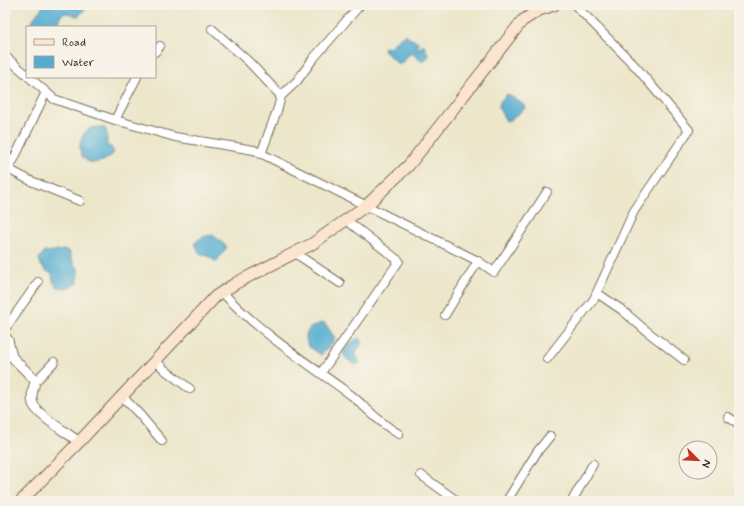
<svg xmlns="http://www.w3.org/2000/svg" width="744" height="506" viewBox="0 0 744 506" font-family="Mynerve,sans-serif">
<style>
.water{fill:#54add1;stroke:#486c78}
.lines{fill:none;stroke-linecap:round;stroke-linejoin:round}
.minor-casing{stroke:#796c5a;stroke-width:10}
.tertiary-casing{stroke:#796c5a;stroke-width:11}
.secondary-casing{stroke:#796c5a;stroke-width:13}
.minor{stroke:#fff;stroke-width:8}
.tertiary{stroke:#fff;stroke-width:9}
.secondary{stroke:#fbe5cf;stroke-width:11}
</style>
<rect width="100%" height="100%" fill="#f7f3e8"/>
<filter id="ink" filterUnits="userSpaceOnUse"><feTurbulence type="fractalNoise" baseFrequency=".025" numOctaves="2"/><feDisplacementMap in="SourceGraphic" scale="8" xChannelSelector="R" yChannelSelector="G"/><feConvolveMatrix kernelMatrix="1 2 1 2 8 2 1 2 1" color-interpolation-filters="sRGB"/></filter>
<filter id="wash" filterUnits="userSpaceOnUse"><feTurbulence type="fractalNoise" baseFrequency=".012" numOctaves="4" result="noise"/><feDisplacementMap in="SourceGraphic" scale="16" xChannelSelector="R" yChannelSelector="G"/><feGaussianBlur stdDeviation="0.9" result="paint"/><feColorMatrix in="noise" values="0 0 0 0 0 0 0 0 0 0 0 0 0 0 0 0 0 1.4 0 .05"/><feComposite in="paint" operator="in"/></filter>
<g filter="url(#wash)">
<rect width="100%" height="100%" fill="#ece6ca"/>
<g class="water">
<polygon points="44,5 83,5 86,8 79,16 76,16 67,13 62,14 57,23 59,27 29,27 29,26 33,19"/>
<polygon points="406,34 409,38 418,42 419,44 417,46 419,48 424,45 429,56 424,61 421,61 412,53 405,58 405,60 399,65 383,50 384,47 389,48 400,37"/>
<polygon points="507,94 523,104 525,108 509,121 506,121 498,107 500,102"/>
<path d="M101,127L105,128L107,133V147L110,146L114,152C108,162 89,168 82,156C77,148 82,131 91,128C94,127 98,127 101,127Z"/>
<path d="M213,235L227,247L216,262C214,261 213,260 211,258C201,252 199,258 195,243C199,237 206,236 213,235Z"/>
<path d="M65,250L69,251L74,264L78,268V283L69,288L57,287L53,282L52,273C45,272 41,267 39,259L44,252Z"/>
<path d="M321,323H325L335,338L331,345L321,355L308,346C303,331 308,328 321,323Z"/>
<path d="M359,338L362,342L357,351L356,355L360,362L359,364L354,365C352,362 348,361 346,358C338,351 353,341 359,338Z"/>
</g>
</g>
<g filter="url(#ink)">
<g class="lines">
<g class="minor-casing">
<g id="minor">
<polyline points="212,29 249,62 281,96"/>
<polyline points="155,52 160,46"/>
<polyline points="5,56 27,75"/>
<polyline points="29,77 54,99 112,119 175,137 254,150 478,261 494,272 547,192"/>
<polyline points="115,120 137,77"/>
<polyline points="261,154 278,108 281,96 297,81 313,59 360,5"/>
<polyline points="8,169 31,181 80,201"/>
<polyline points="5,175 14,159 46,92"/>
<polyline points="295,253 340,283"/>
<path d="M222,292C259,332 307,363 351,395C367,408 380,424 399,434"/>
<polyline points="597,293 622,310 644,329 684,360"/>
<polyline points="445,315 478,261"/>
<polyline points="5,329 38,282"/>
<polyline points="547,359 594,299 634,211 689,130 636,67 575,5"/>
<polyline points="155,360 165,370 190,389"/>
<polyline points="321,373 399,261 346,220"/>
<polyline points="35,382 54,362"/>
<polyline points="122,396 140,415 162,441"/>
<polyline points="728,417 739,424"/>
<polyline points="421,475 457,501"/>
<polyline points="511,501 508,499 537,452 550,436"/>
<polyline points="572,501 593,464"/>
</g>
</g>
<g class="tertiary-casing">
<path id="tertiary" d="M5,337L8,340L12,357L34,379L35,382C33,388 31,398 33,404C38,416 68,433 79,442"/>
</g>
<g class="secondary-casing">
<polyline id="secondary" points="21,501 79,442 216,296 236,283 312,244 367,205 409,165 522,21 539,10 554,5"/>
</g>
<use href="#minor" class="minor"/>
<use href="#tertiary" class="tertiary"/>
<use href="#secondary" class="secondary"/>
</g>
</g>
<rect width="744" height="506" fill="none" stroke="#f7f3e8" stroke-width="20"/>
<rect x="26" y="26" width="130" height="52" fill="#f7f3e8" stroke="#aca397"/>
<rect x="34" y="39" width="20" height="6" fill="#fbe5cf" stroke="#aca397"/>
<text x="62" y="46" font-size="12" fill="#3b2a1e">Road</text>
<rect x="34" y="56" width="20" height="12" fill="#54add1" stroke="#aca397"/>
<text x="62" y="66" font-size="12" fill="#3b2a1e">Water</text>
<g transform="translate(698 460) rotate(114)"><circle r="19" fill="#f7f3e8" stroke="#aca397"/>
<path d="M0-3L7 15L0 10L-7 15Z" fill="#c8321e"/>
<text y="-6" font-size="11" font-weight="bold" text-anchor="middle" fill="#3b2a1e">N</text>
</g>
</svg>
